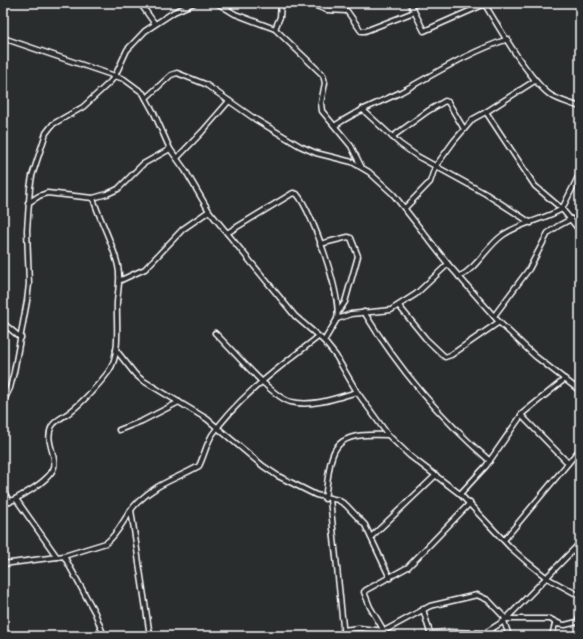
<svg xmlns="http://www.w3.org/2000/svg" width="583" height="639" viewBox="0 0 583 639" font-family="Delius,sans-serif">
<style>
.lines{fill:none;stroke-linecap:round;stroke-linejoin:round}
.minor-casing{stroke:#fff;stroke-width:7}
.minor{stroke:#2a2d2e;stroke-width:4}
</style>
<rect width="100%" height="100%" fill="#2a2d2e"/>
<filter id="ink" filterUnits="userSpaceOnUse"><feTurbulence type="fractalNoise" baseFrequency=".025" numOctaves="2"/><feDisplacementMap in="SourceGraphic" scale="8" xChannelSelector="R" yChannelSelector="G"/><feConvolveMatrix kernelMatrix="1 2 1 2 8 2 1 2 1" color-interpolation-filters="sRGB"/></filter>
<g filter="url(#ink)">
<g class="lines">
<g class="minor-casing">
<g id="minor">
<polyline points="140,3 155,24"/>
<polyline points="217,3 235,14 275,29 323,75 325,83 321,103 322,111 351,146 361,166"/>
<polyline points="308,3 327,10 347,11 361,31 365,31 414,12"/>
<polyline points="410,3 424,31 485,4"/>
<path d="M484,3C498,26 528,78 549,94C557,100 570,103 580,107"/>
<polyline points="275,29 280,17 281,3"/>
<polyline points="3,38 115,76 124,79 143,93 154,113 170,149 185,170 209,211 295,316 324,341 336,356 357,392 388,435 410,456 460,494 510,547 527,562 547,578 580,596"/>
<polyline points="146,98 171,75 177,73 205,84 255,119 300,146 316,153 352,162 369,172 393,194 448,264 499,322 535,356 580,391"/>
<polyline points="362,109 400,144 417,156 486,194 531,223"/>
<polyline points="486,112 536,80"/>
<path d="M336,125C357,110 377,104 401,92C436,73 469,52 508,39"/>
<polyline points="392,137 428,111 445,101 448,102 464,129"/>
<polyline points="177,158 202,132 229,101"/>
<polyline points="580,173 562,209 580,231"/>
<polyline points="28,203 39,196 47,193 93,198 107,194 118,189 143,164 170,149"/>
<path d="M405,208L430,182L435,167L454,141L473,119L486,112L535,186L562,209C543,220 520,223 503,235C486,247 477,268 459,277"/>
<path d="M227,233L293,193L297,194C313,213 342,296 337,319"/>
<polyline points="320,244 348,237 351,238 358,256 345,302 339,311"/>
<polyline points="121,280 145,269 183,229 209,211"/>
<polyline points="399,306 426,339 445,357 451,355 499,322"/>
<path d="M364,312C398,368 440,418 490,461"/>
<polyline points="494,316 529,269 548,233 558,226 571,219"/>
<polyline points="3,323 21,338"/>
<path d="M215,333C231,348 272,398 291,402C313,407 337,398 357,392"/>
<polyline points="324,341 337,319 351,314 391,310 416,294 448,264"/>
<polyline points="116,350 135,374 142,380 207,419 263,466 278,476 316,495 338,500 346,505 365,525 390,578"/>
<polyline points="3,402 10,388 14,372 27,301 29,284 27,230 30,188 32,176 46,133 53,124 83,107 110,82 115,76 127,50 145,31 174,12 194,3"/>
<polyline points="521,415 568,463"/>
<polyline points="119,430 142,421 179,402"/>
<polyline points="3,491 10,502"/>
<polyline points="460,494 486,466 523,413 565,379"/>
<polyline points="16,499 57,557 64,556 95,613 104,636"/>
<path d="M325,499C332,448 329,432 388,435"/>
<polyline points="330,499 344,636"/>
<path d="M3,504C16,500 50,481 54,467C57,456 44,440 52,426C56,419 66,416 71,411C82,403 101,382 109,371C121,353 116,323 117,302C118,290 121,279 118,266C113,243 100,221 93,198"/>
<polyline points="131,510 150,636"/>
<polyline points="371,537 436,475"/>
<polyline points="504,540 580,449"/>
<path d="M64,556L106,543C120,533 125,514 138,502C157,483 176,479 199,466C204,456 206,445 212,435C240,395 280,367 318,337"/>
<polyline points="3,564 57,557"/>
<polyline points="423,609 430,633 448,632"/>
<polyline points="343,630 359,628 384,631 430,606 477,595 488,600 506,619 550,619 560,624"/>
<polyline points="387,636 370,607 364,592 366,590 408,567 470,503"/>
<polyline points="448,636 448,632 485,633 504,621"/>
<polyline points="509,636 504,621 580,543"/>
<polyline points="552,636 555,624 565,625 577,622 580,617"/>
</g>
</g>
<use href="#minor" class="minor"/>
</g>
</g>
<rect width="583" height="639" fill="none" stroke="#2a2d2e" stroke-width="16"/>
<rect x="8" y="8" width="567" height="623" fill="none" stroke="#fff" stroke-width="1.5" filter="url(#ink)"/>
</svg>
